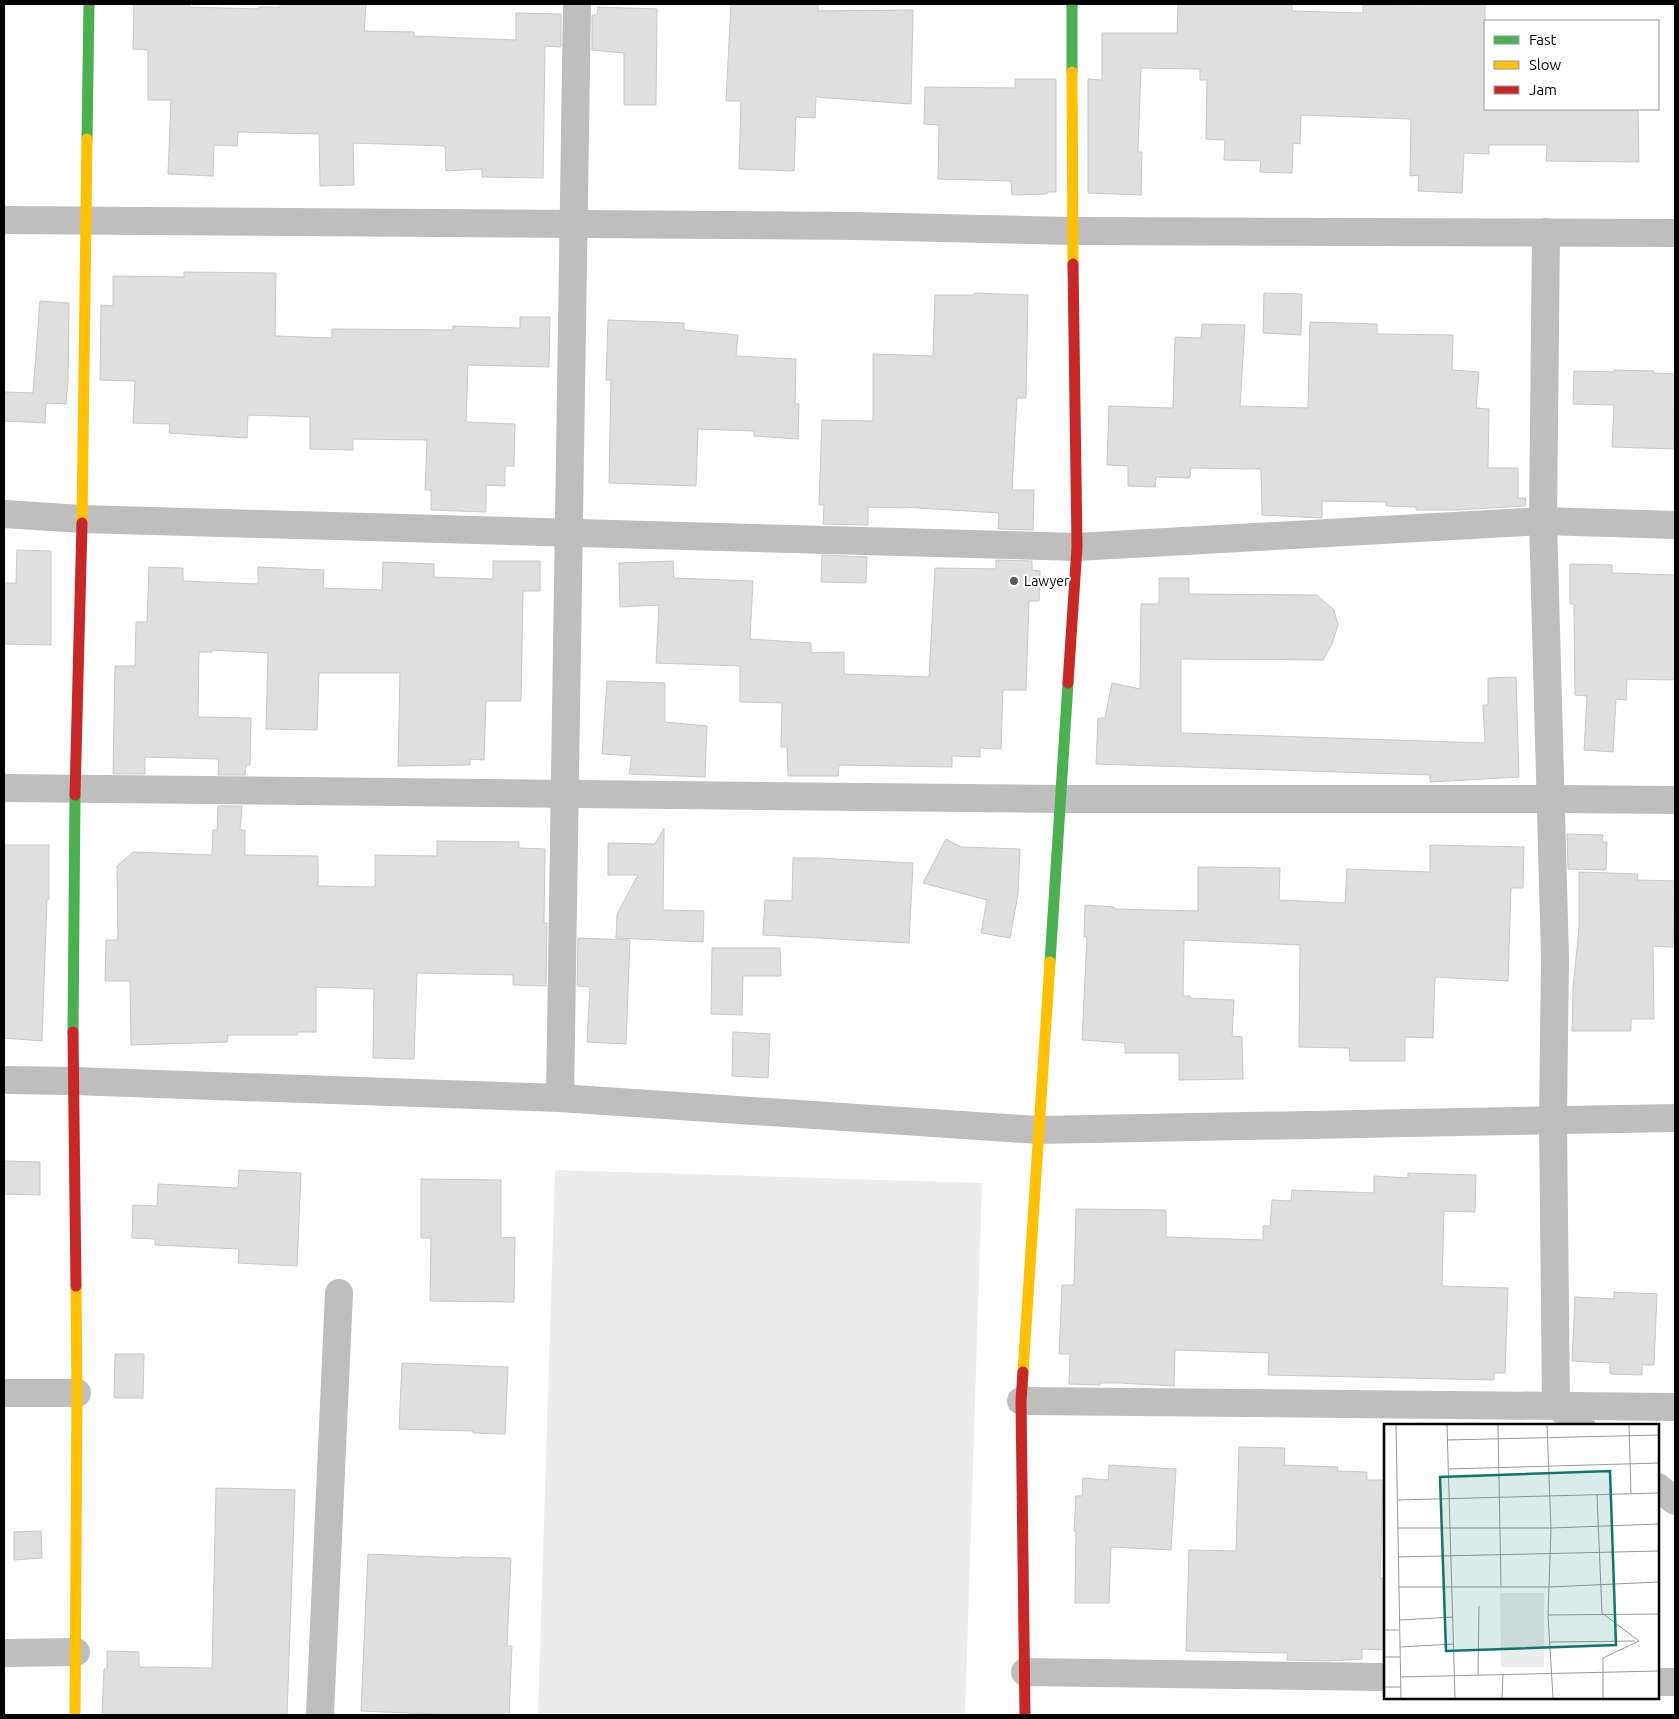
<svg xmlns="http://www.w3.org/2000/svg" width="1679" height="1719" viewBox="0 0 1679 1719" font-family="Ubuntu,sans-serif">
<style>
.pitch{fill:#ececec}
.building{fill:#dfdfdf;stroke:#c7c7c7}
.lines{fill:none;stroke-linecap:round;stroke-linejoin:round}
.street{stroke:#bebebe;stroke-width:28}
.fast{stroke:#4caf50;stroke-width:11}
.slow{stroke:#ffc107;stroke-width:11}
.jam{stroke:#c62828;stroke-width:11}
.poi-dot{fill:#595959;stroke:#fff;stroke-width:2}
.labels{text-anchor:middle;stroke-width:4;stroke-linejoin:round;paint-order:stroke}
.poi-label{font-size:14px;fill:#000;stroke:#fff;text-anchor:start}
.inset-road{fill:none;stroke:#999;stroke-width:1}
.view{fill:#0f766e;fill-opacity:0.15;stroke:#0f766e;stroke-width:2.5}
.inset-edge{fill:none;stroke:#000;stroke-width:2.5}
</style>
<rect width="100%" height="100%" fill="#fff"/>
<polygon class="pitch" points="555,1170 982,1183 965,1715 538,1715"/>
<g class="building">
<polygon points="134,4 190,4 190,7 259,9 259,7 280,7 280,4 366,4 364,31 414,32 414,36 516,40 516,13 561,14 561,47 545,46 543,178 482,177 482,169 446,171 445,146 353,143 354,185 320,186 319,134 238,132 237,146 214,145 213,176 168,174 171,100 148,100 148,50 133,49"/>
<polygon points="731,4 818,4 818,11 913,10 911,104 816,97 815,118 796,117 794,171 739,169 741,101 726,101"/>
<polygon points="1178,4 1292,4 1292,11 1363,13 1363,5 1485,4 1485,109 1638,109 1639,162 1546,161 1547,145 1489,145 1489,154 1464,153 1462,193 1418,191 1419,175 1410,176 1411,119 1301,115 1300,144 1293,143 1292,173 1260,172 1261,161 1224,160 1225,140 1206,139 1207,80 1200,80 1200,69 1141,68 1138,152 1142,152 1141,195 1088,193 1088,79 1102,80 1102,33 1177,33"/>
<polygon points="598,7 657,9 656,105 624,105 624,53 592,50 592,15 597,15"/>
<polygon points="1015,79 1056,79 1056,192 1047,192 1047,194 1012,195 1011,181 938,179 939,125 924,124 925,87 1015,88"/>
<polygon points="184,272 276,273 275,336 332,338 332,329 453,330 453,326 520,328 520,317 550,317 549,367 468,365 466,422 515,424 514,466 505,466 505,486 486,485 486,512 431,510 431,490 425,490 427,440 353,439 353,450 310,449 310,417 248,415 247,438 169,433 170,424 133,423 135,381 100,380 101,305 113,306 113,276 184,277"/>
<polygon points="974,293 1028,295 1026,398 1017,398 1012,490 1034,490 1033,530 998,529 999,513 903,507 903,508 868,507 868,525 823,524 824,505 819,505 822,420 873,421 873,354 933,356 935,295 974,295"/>
<polygon points="1264,293 1302,294 1301,335 1263,333"/>
<polygon points="40,301 69,303 68,380 66,404 46,403 45,423 4,421 4,392 33,393"/>
<polygon points="608,320 684,323 684,330 738,335 736,356 796,359 795,404 799,404 798,439 754,436 754,431 698,429 696,486 609,483 611,380 606,380"/>
<polygon points="1310,322 1377,324 1377,334 1453,335 1452,370 1479,372 1476,408 1489,409 1488,468 1518,468 1518,498 1526,498 1525,506 1457,510 1416,510 1416,507 1386,506 1386,502 1322,501 1322,518 1262,515 1261,469 1191,468 1190,478 1156,477 1155,487 1128,486 1128,466 1107,465 1109,406 1173,408 1175,337 1201,338 1202,324 1245,325 1240,406 1308,408"/>
<polygon points="1614,370 1654,371 1653,373 1675,374 1674,449 1612,447 1614,405 1573,404 1574,371 1614,372"/>
<polygon points="17,550 51,551 51,645 4,644 4,583 16,583"/>
<polygon points="822,555 867,557 866,583 821,582"/>
<polygon points="996,560 1032,561 1032,570 1040,571 1039,601 1029,601 1026,690 1003,690 1001,749 980,748 980,757 952,756 952,767 839,765 838,776 788,776 787,747 781,747 782,703 740,702 740,666 656,663 659,605 620,607 619,563 673,561 674,578 753,581 750,639 811,643 811,653 844,652 844,674 929,677 935,568 996,569"/>
<polygon points="493,561 540,561 540,591 523,591 521,701 486,701 484,760 470,759 470,765 398,766 400,673 319,673 317,730 266,729 268,653 212,650 212,652 199,652 198,717 251,718 250,765 246,765 245,775 218,775 219,759 145,757 145,774 113,774 115,666 135,666 136,622 147,622 149,567 183,568 183,581 258,584 258,567 324,570 323,588 382,590 383,562 434,564 434,577 493,579"/>
<polygon points="1570,564 1612,565 1612,573 1675,575 1675,680 1627,679 1626,700 1616,699 1613,752 1584,750 1587,696 1575,695 1574,604 1570,604"/>
<polygon points="1159,578 1189,578 1189,594 1317,595 1334,610 1338,625 1332,644 1323,660 1181,659 1181,733 1485,743 1483,705 1488,705 1488,678 1516,677 1519,777 1430,782 1430,775 1096,764 1098,718 1105,718 1112,683 1140,689 1141,604 1159,604"/>
<polygon points="607,681 665,683 665,722 707,726 705,777 629,774 632,756 602,754"/>
<polygon points="218,806 242,806 240,830 245,830 245,855 318,856 318,886 375,887 375,855 437,856 437,841 519,842 519,848 545,849 544,923 547,923 546,986 513,985 513,975 417,973 414,1059 373,1058 374,989 316,987 316,1032 298,1032 297,1035 228,1035 227,1042 131,1045 130,981 105,981 106,940 118,940 117,866 133,852 212,855 213,830 217,830"/>
<polygon points="664,828 663,910 704,911 703,942 616,938 617,914 638,875 608,875 608,843 655,844"/>
<polygon points="1567,834 1603,835 1602,842 1607,842 1606,870 1568,869"/>
<polygon points="946,839 961,847 1020,849 1018,894 1010,938 981,933 987,900 923,883"/>
<polygon points="4,845 49,845 49,899 47,899 42,1041 4,1038"/>
<polygon points="1430,845 1524,847 1523,888 1511,888 1508,981 1435,977 1433,1038 1405,1037 1405,1061 1350,1061 1349,1048 1299,1047 1300,945 1184,940 1183,996 1190,996 1190,998 1234,1000 1232,1036 1242,1037 1243,1079 1179,1080 1179,1053 1125,1053 1125,1043 1082,1040 1087,937 1084,937 1085,905 1114,907 1114,909 1198,911 1198,867 1280,868 1279,900 1345,903 1347,869 1430,872"/>
<polygon points="793,858 817,858 913,863 909,943 763,935 765,900 792,901"/>
<polygon points="1579,872 1638,874 1637,880 1675,881 1673,947 1653,946 1654,1019 1631,1019 1631,1031 1572,1031 1573,989 1579,928"/>
<polygon points="578,938 630,940 626,1044 587,1042 590,987 577,986"/>
<polygon points="712,948 780,948 781,976 743,976 742,1015 711,1014"/>
<polygon points="733,1032 770,1034 768,1078 732,1076"/>
<polygon points="4,1161 40,1162 40,1195 4,1194"/>
<polygon points="239,1170 301,1173 297,1266 238,1263 239,1249 155,1245 155,1239 132,1238 133,1205 157,1206 158,1184 238,1188"/>
<polygon points="1408,1173 1476,1175 1475,1212 1444,1211 1442,1286 1508,1288 1505,1373 1494,1373 1494,1380 1268,1375 1269,1353 1175,1350 1174,1386 1121,1383 1100,1383 1100,1385 1069,1384 1070,1354 1059,1354 1061,1312 1062,1285 1074,1285 1076,1209 1166,1210 1166,1237 1263,1240 1263,1226 1270,1226 1272,1200 1291,1201 1292,1190 1374,1193 1374,1176 1408,1178"/>
<polygon points="421,1179 501,1180 501,1238 515,1237 514,1302 430,1301 431,1238 421,1238"/>
<polygon points="1614,1292 1657,1294 1654,1365 1642,1365 1642,1375 1610,1374 1610,1363 1572,1361 1575,1297 1614,1299"/>
<polygon points="115,1354 144,1354 143,1398 114,1398"/>
<polygon points="402,1363 508,1367 505,1434 473,1433 473,1431 399,1429"/>
<polygon points="1239,1447 1285,1448 1284,1465 1338,1467 1337,1471 1367,1472 1367,1480 1383,1480 1380,1578 1385,1578 1385,1650 1362,1649 1362,1659 1326,1661 1287,1660 1288,1653 1186,1651 1189,1550 1236,1551"/>
<polygon points="1109,1465 1176,1469 1171,1550 1111,1547 1109,1603 1075,1603 1076,1531 1074,1531 1076,1496 1082,1496 1083,1478 1108,1480"/>
<polygon points="216,1488 295,1490 287,1715 102,1715 104,1669 107,1669 107,1651 139,1652 139,1667 212,1668"/>
<polygon points="41,1531 42,1558 14,1560 14,1532"/>
<polygon points="368,1554 460,1558 460,1557 511,1558 507,1646 512,1646 509,1715 433,1715 433,1714 361,1711"/>
</g>
<g class="lines">
<g class="street">
<polyline points="4,220 855,226 1072,231 1675,233"/>
<polyline points="1546,232 1543,521 1555,957 1553,1120 1556,1405 1581,1425"/>
<polyline points="4,514 82,519 1077,547 1543,521 1675,525"/>
<polyline points="4,788 1061,799 1551,799 1675,800"/>
<polyline points="4,1080 73,1081 560,1098 1038,1130 1675,1118"/>
<polyline points="560,1098 577,4"/>
<polyline points="4,1393 77,1393"/>
<polyline points="1021,1401 1675,1407"/>
<polyline points="1658,1487 1675,1501"/>
<polyline points="4,1653 76,1652"/>
<polyline points="1025,1672 1385,1677"/>
<polyline points="1658,1682 1675,1682"/>
<polyline points="320,1715 339,1293"/>
</g>
<g class="fast">
<polyline points="1072,4 1072,72"/>
<polyline points="87,139 89,4"/>
<polyline points="1050,962 1068,683"/>
<polyline points="73,1032 75,795"/>
</g>
<g class="slow">
<polyline points="1072,72 1073,264"/>
<polyline points="82,523 87,139"/>
<polyline points="1023,1372 1050,962"/>
<polyline points="75,1715 77,1393 76,1286"/>
</g>
<g class="jam">
<polyline points="1068,683 1077,547 1073,264"/>
<polyline points="75,795 82,523"/>
<polyline points="73,1032 76,1286"/>
<polyline points="1023,1372 1021,1401 1025,1715"/>
</g>
</g>
<circle class="poi-dot" cx="1014" cy="581" r="5"/>
<g class="labels">
<g class="poi-label">
<text x="1024" y="586">Lawyer</text>
</g>
</g>
<g transform="translate(1384 1424)">
<rect width="275" height="275" fill="#fff"/>
<path d="M116,169H160V243H117Z" fill="#ececec"/>
<path class="inset-road" d="M12,1L17,274M63,1L71,274M114,1L117,162M163,1L167,104L164,191L169,274M245,1L247,70M63,16L275,11M65,45L275,39M213,71L218,189L255,217L219,234V274M14,76L275,69M14,104H167L275,100M14,133L275,127M15,163H165L275,158M164,191L275,190M16,196L69,193M0,206H16M166,218L251,217M16,223L70,220M0,233H16M94,251L95,182M16,253L275,247M0,263H17M118,274L119,251"/>
<path class="view" d="M226,47L232,221L62,227L56,53Z"/>
<rect width="275" height="275" class="inset-edge"/>
</g>
<rect width="1679" height="1719" fill="none" stroke="#000000" stroke-width="10"/>
<rect x="1484" y="20" width="175" height="90" fill="#ffffff" stroke="#999999"/>
<rect x="1494" y="36" width="25" height="8" fill="#4caf50" stroke="#999999"/>
<text x="1529" y="45" font-size="15" fill="#000000">Fast</text>
<rect x="1494" y="61" width="25" height="8" fill="#ffc107" stroke="#999999"/>
<text x="1529" y="70" font-size="15" fill="#000000">Slow</text>
<rect x="1494" y="86" width="25" height="8" fill="#c62828" stroke="#999999"/>
<text x="1529" y="95" font-size="15" fill="#000000">Jam</text>
</svg>
